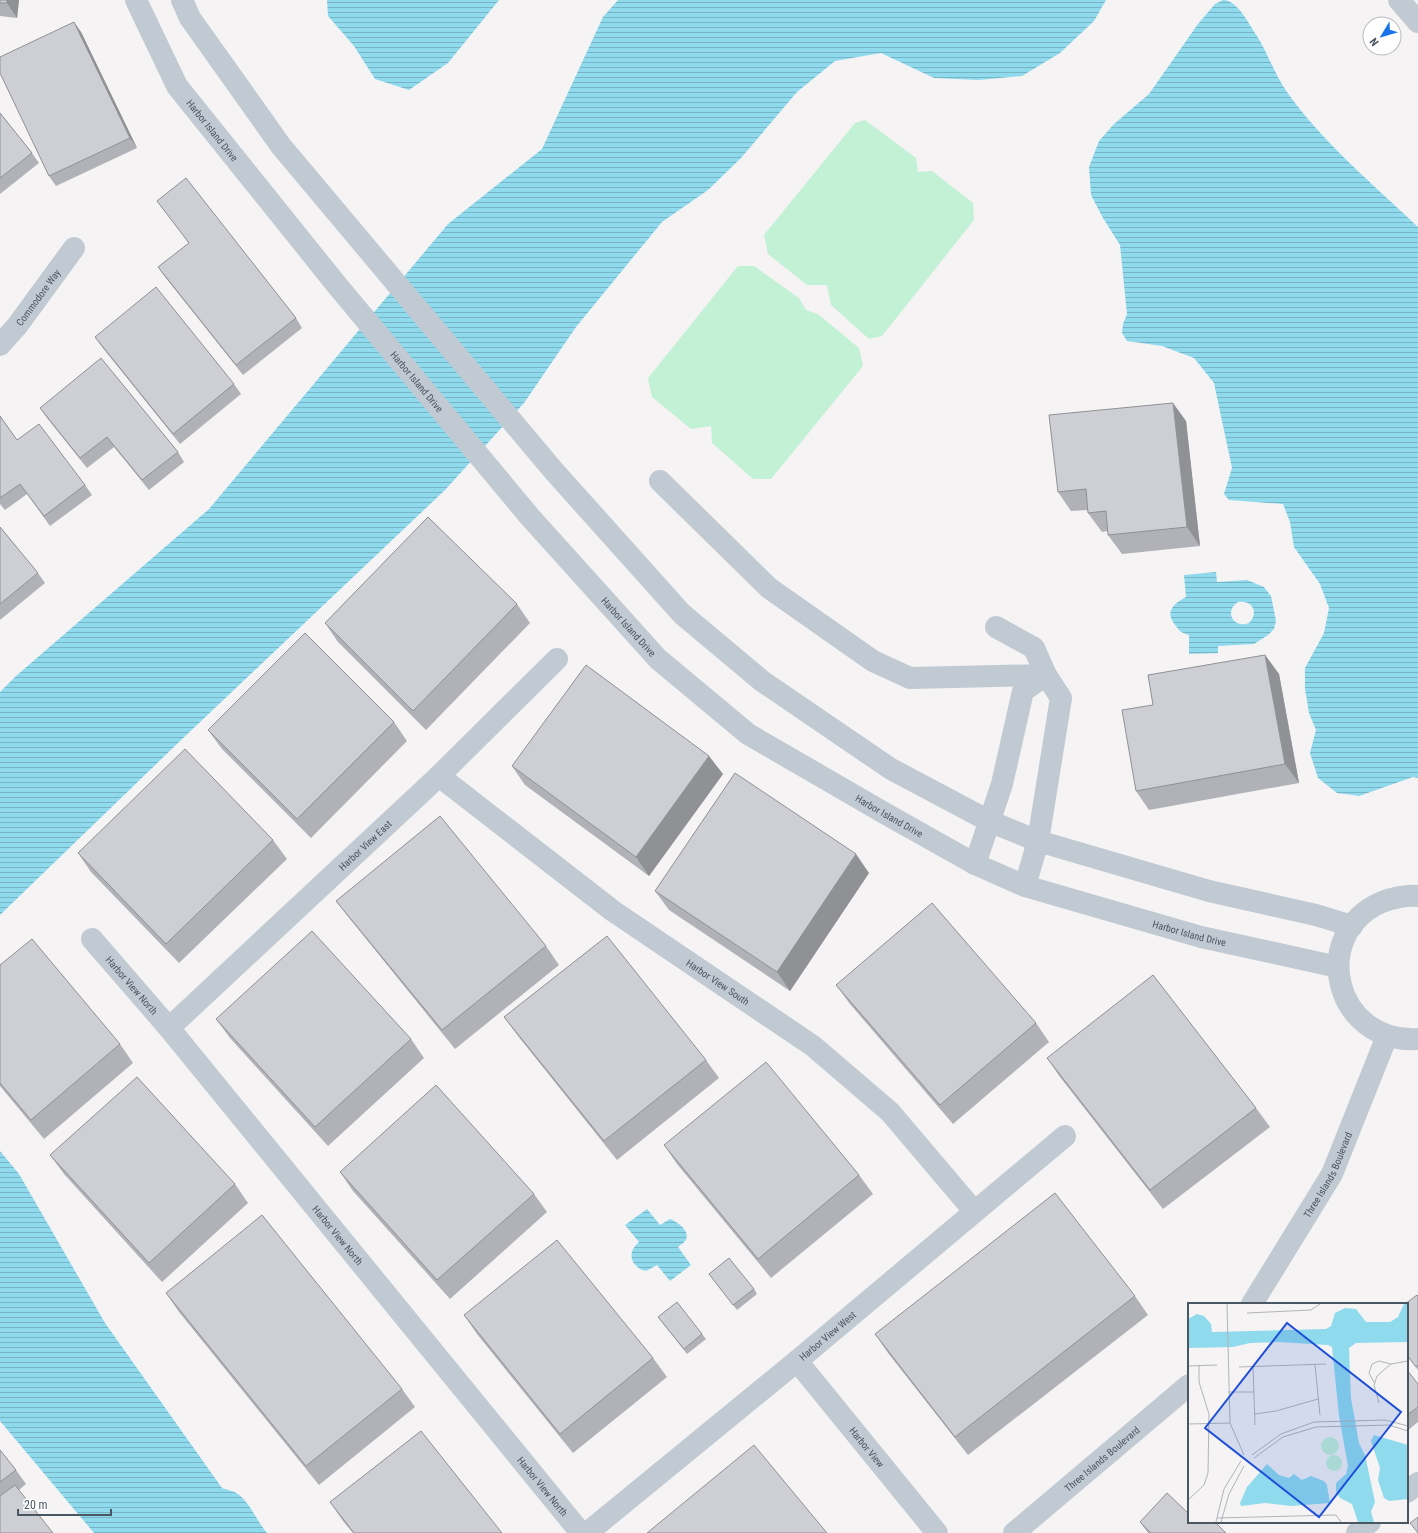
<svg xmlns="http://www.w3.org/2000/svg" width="1418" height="1533" viewBox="0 0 1418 1533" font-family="'Roboto Condensed',sans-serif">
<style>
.pitch{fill:#c3f1d5}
.water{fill:url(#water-rules);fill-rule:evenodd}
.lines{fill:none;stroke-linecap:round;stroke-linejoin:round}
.minor{stroke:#c1cad2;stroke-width:22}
.wall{fill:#b0b2b7}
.shaded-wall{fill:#909195}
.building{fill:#cdcfd5;stroke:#909195}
.labels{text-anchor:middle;stroke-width:4;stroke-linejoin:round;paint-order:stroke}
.street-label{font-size:10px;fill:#4a5661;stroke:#fff}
.inset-road{fill:none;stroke:#b1b4b9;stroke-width:1}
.view{fill:#1d4ed8;fill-opacity:0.15;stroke:#1d4ed8;stroke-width:2}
.inset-edge{fill:none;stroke:#4a5661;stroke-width:2}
</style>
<defs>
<pattern id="water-rules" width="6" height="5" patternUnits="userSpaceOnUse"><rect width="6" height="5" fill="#90daee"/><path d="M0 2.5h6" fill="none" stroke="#78b4c4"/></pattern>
</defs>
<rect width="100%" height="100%" fill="#f5f3f3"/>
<g class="pitch">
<polygon points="865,120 916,158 918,172 932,171 973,203 974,220 882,336 869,339 831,305 827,285 807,285 768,254 764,235 855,123"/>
<polygon points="738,266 754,266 799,298 806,310 818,314 859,348 863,366 771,479 753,479 712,443 711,426 691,429 652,397 648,378"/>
</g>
<g class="water">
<polygon points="327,0 499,0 448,63 409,90 375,79 354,46 328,16"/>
<polygon points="618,0 1106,0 1094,21 1060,53 1022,76 979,80 934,78 881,53 835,61 797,92 741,158 708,190 662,222 576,327 524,403 445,490 179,742 0,915 0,692 16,676 209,509 448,224 542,149 603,17"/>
<path d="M1223,0C1238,0 1249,25 1257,36C1268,54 1275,75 1287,92C1323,143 1373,184 1418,227V778L1413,777L1359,796L1337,793L1318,778L1310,753L1316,730L1309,713L1305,689V668L1324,633L1329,608L1320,584L1294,547L1290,522L1283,504L1229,500L1224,494L1232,468L1214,383L1194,358L1162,346L1127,341L1122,333L1123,324L1127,314L1120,245L1103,218L1091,195L1089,167L1099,141L1114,124L1149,94L1198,24L1215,4Z"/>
<path d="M1216,572L1217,582L1247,580L1264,587L1271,596L1276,621L1274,629L1268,635L1254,644L1218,646V653L1189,654V635C1182,633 1180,632 1176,626C1164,612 1173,604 1186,597L1184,575ZM1238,602C1253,600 1259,613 1249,623C1233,629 1224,611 1238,602Z"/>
<path d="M0,1151L19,1174L105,1323L222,1488C227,1490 234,1491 238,1494C251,1504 256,1520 267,1533H94L0,1421Z"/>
<path d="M647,1209L660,1225L670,1219C677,1222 692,1231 685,1241C684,1243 680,1245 678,1247L691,1265L670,1281L657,1265L646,1271C631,1267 626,1253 639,1242L625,1225Z"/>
</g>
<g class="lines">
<g class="minor">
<path id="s1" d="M136,0L177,86L336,284L530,517L658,659L748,734L886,814L975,864L1025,886L1201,937L1338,967"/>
<polyline points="182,0 190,18 281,146 553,470 682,614 762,681 891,769 989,821 1038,841 1209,891 1316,915 1352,926"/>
<polyline points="1399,0 1418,22"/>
<path id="s2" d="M0,345L17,326L74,248"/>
<polyline points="660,481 769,588 873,661 910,678 1046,675 1034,648 996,627"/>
<path id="s3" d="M439,776L613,911L813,1046L890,1112L974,1211"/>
<polyline points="975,864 1002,784 1023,691 1046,675 1061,698 1038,841 1025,886"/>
<path d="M1418,896C1406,895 1393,898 1382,902C1308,934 1334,1044 1418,1039"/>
<path id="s4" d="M92,939L169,1028L581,1533"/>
<path id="s5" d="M169,1028L439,776L557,659"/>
<path id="s6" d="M1252,1304L1332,1174L1387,1036"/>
<path id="s7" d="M797,1361L937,1533"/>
<polyline points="1407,1492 1418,1483"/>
<path id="s8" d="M587,1533L797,1361L1065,1136"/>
<path id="s9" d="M1014,1533L1189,1385"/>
<polyline points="1357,1533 1370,1522"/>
</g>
</g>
<g class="wall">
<polygon points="0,0 19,0 17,18 0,16"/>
<polygon points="81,32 137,148 56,186 49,176"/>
<polygon points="0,113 32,153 39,163 0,194"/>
<polygon points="157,201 296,318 302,328 243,375 165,277 158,267 189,243"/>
<polygon points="95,337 234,384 241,394 180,444 102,347"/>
<polygon points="40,408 178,452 184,462 149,490 114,447 87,468 47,418"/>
<polygon points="0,416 17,440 85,485 92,495 50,526 27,494 5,510 0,504"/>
<polygon points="1186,421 1200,546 1122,554 1108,535 1108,531 1102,532 1088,513 1088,510 1071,511 1058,492"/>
<polygon points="0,527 38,573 45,583 0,620"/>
<polygon points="517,604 530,623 426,730 338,642 325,623"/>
<polygon points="1265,655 1279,674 1299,783 1149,810 1136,791 1153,705"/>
<polygon points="394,722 407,741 311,838 222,749 208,730"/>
<polygon points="512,766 723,774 649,876 525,785"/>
<polygon points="273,840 287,859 179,963 91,872 78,853"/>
<polygon points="869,873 790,991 669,910 655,891"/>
<polygon points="336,901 546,946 559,965 455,1049 350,919"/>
<polygon points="0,965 120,1044 133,1063 44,1139 0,1086"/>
<polygon points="836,985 1036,1023 1049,1042 953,1124 850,1004"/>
<polygon points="504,1017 706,1060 719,1078 617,1160 518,1036"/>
<polygon points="216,1019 411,1039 424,1058 328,1146 230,1038"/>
<polygon points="1047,1058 1256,1108 1270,1127 1163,1209 1060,1077"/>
<polygon points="664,1145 859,1175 873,1194 771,1278 677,1164"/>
<polygon points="50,1155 235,1184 248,1203 162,1282 64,1174"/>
<polygon points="340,1172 534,1194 547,1212 450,1299 353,1191"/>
<polygon points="709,1274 754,1289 757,1294 737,1310"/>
<polygon points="166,1293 402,1389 415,1407 319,1485 179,1312"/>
<polygon points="1135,1296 1148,1315 968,1455 888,1353 875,1334"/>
<polygon points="1418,1296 1418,1370 1407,1355 1407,1304"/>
<polygon points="464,1315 653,1358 667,1377 573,1453 477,1334"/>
<polygon points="658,1317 702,1334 706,1339 687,1354"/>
<polygon points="1407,1370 1418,1384 1418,1422 1407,1431"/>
<polygon points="0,1450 16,1470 26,1484 19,1490 0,1533"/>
<polygon points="330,1502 502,1533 353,1533 343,1521"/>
<polygon points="1140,1522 1189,1522 1226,1533 1148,1533"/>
</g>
<g class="shaded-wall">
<polygon points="7,0 19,0 17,18 7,3"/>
<polygon points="74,22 81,32 137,148 130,138"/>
<polygon points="1173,403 1186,421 1200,546 1187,527"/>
<polygon points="1265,655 1279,674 1299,783 1285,764"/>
<polygon points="709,756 723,774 649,876 636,857"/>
<polygon points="856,854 869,873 790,991 777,972"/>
</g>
<g class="building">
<rect x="0" y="0" width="7" height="3"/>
<polygon points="74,22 130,138 49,176 0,73 0,57"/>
<polygon points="0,113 32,153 0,178"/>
<polygon points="186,178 296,318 236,365 158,267 189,243 157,201"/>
<polygon points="156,287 234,384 173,434 95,337"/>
<polygon points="101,358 178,452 142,480 107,437 80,458 40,408"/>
<polygon points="1173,403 1187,527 1108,535 1106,511 1088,513 1086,489 1058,492 1049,415"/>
<polygon points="0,416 17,440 39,424 85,485 44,516 20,484 0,498"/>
<polygon points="428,517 517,604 413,711 325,623"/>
<polygon points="0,527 38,573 0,604"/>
<polygon points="305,633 394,722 297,819 208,730"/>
<polygon points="1265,655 1285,764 1136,791 1122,710 1153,705 1148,675"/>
<polygon points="586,665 709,756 636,857 512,766"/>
<polygon points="185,749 273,840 166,944 78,853"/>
<polygon points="735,773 856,854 777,972 655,891"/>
<polygon points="440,816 546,946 442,1030 336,901"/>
<polygon points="932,903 1036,1023 940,1105 836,985"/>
<polygon points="312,931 411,1039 315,1127 216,1019"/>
<polygon points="607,936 706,1060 604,1141 504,1017"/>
<polygon points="32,939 120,1044 31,1120 0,1083 0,965"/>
<polygon points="1153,975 1256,1108 1150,1190 1047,1058"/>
<polygon points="766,1062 859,1175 758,1259 664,1145"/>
<polygon points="137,1077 235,1184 149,1263 50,1155"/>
<polygon points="436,1085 534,1194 437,1280 340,1172"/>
<polygon points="1055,1193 1135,1296 955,1437 875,1334"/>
<polygon points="262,1215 402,1389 306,1466 166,1293"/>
<polygon points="557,1240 653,1358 560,1434 464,1315"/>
<polygon points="729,1258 754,1289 733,1305 709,1274"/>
<polygon points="1417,1295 1418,1296 1418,1365 1416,1367 1407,1355 1407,1304 1405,1304"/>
<polygon points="677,1302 702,1334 684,1349 658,1317"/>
<polygon points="1407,1370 1418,1384 1418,1407 1407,1415"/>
<polygon points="421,1431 502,1533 354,1533 330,1502"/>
<polygon points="754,1445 827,1533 647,1533"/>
<polygon points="0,1450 16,1470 0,1482"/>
<polygon points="15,1485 53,1533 0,1533 0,1496"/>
<polygon points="1167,1493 1189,1514 1189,1522 1215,1522 1226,1533 1151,1533 1140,1522"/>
<polygon points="1418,1517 1418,1533 1410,1523"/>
</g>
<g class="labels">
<g class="street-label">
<text dy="4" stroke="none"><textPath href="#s1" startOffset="152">Harbor Island Drive</textPath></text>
<text dy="4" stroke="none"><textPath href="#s2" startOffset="61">Commodore Way</textPath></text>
<text dy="4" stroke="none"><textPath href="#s1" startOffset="476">Harbor Island Drive</textPath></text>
<text dy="4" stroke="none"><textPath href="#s1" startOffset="800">Harbor Island Drive</textPath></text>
<text dy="4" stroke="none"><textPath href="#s1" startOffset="1124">Harbor Island Drive</textPath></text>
<text dy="4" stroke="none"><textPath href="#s5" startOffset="268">Harbor View East</textPath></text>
<text dy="4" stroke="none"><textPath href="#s1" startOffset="1448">Harbor Island Drive</textPath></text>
<text dy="4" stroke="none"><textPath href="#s3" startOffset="347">Harbor View South</textPath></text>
<text dy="4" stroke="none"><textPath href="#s4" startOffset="61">Harbor View North</textPath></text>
<text dy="4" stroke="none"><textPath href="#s6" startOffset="150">Three Islands Boulevard</textPath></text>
<text dy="4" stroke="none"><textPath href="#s4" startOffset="385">Harbor View North</textPath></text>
<text dy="4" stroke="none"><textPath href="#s8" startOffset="311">Harbor View West</textPath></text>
<text dy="4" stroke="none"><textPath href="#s7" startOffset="111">Harbor View</textPath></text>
<text dy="4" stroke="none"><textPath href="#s9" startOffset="115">Three Islands Boulevard</textPath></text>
<text dy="4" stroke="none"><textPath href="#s4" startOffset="709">Harbor View North</textPath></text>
</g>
</g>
<g transform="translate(1188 1303)">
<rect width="220" height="220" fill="#f5f3f3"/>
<path d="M133 143a9 9 0 1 1 18 0a9 9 0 1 1-18 0ZM138 160a8 8 0 1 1 16 0a8 8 0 1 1-16 0Z" fill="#c3f1d5"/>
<path d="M216,1H220V39L168,40L161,45L163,95L171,140L177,152L187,199L183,209L186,219H170L164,201L152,195L148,189V180L158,171L160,163L151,113L144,44L140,42L90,39L62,40L45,44L0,45V16L9,11L16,13L23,21L24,29L138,26L143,23L147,10L157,5L168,6L178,19H202L210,14ZM186,132L220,142V196L201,198L196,195L190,177L192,165L183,138ZM79,161L91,172L101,175L106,171L114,177L123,173L136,178L139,182L142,200L103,203L77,200L53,203L52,200L59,184Z" fill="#90daee"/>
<path class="inset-road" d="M39,1L42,120L56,152M59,10L123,7L132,1M127,62L132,112M0,63L29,62M65,63L67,122M51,64L138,61M187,81L181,70L184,61L191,58L203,61M40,89H66M191,100L186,82L189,73L203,61L220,58M67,111L88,108L130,96M0,121L42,120M64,152L93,131L126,119L197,117L220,123M66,155L95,134L128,124L201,122L220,128M0,197L16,182L20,170L21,111L11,79V62M29,215L148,212L153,219M28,219L36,186L53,158M33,219L41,191L56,163"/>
<path class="view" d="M99,20L213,109L131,214L17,125Z"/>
<rect width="220" height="220" class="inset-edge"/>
</g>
<g transform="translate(1382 36) rotate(232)"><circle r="19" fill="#ffffff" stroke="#b7bbc0"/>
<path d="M0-3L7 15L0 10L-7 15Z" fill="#1a73e8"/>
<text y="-6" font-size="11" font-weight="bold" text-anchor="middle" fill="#4a5661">N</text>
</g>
<path d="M18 1509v6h93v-6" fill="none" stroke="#4a5661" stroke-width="2"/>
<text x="24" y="1509" font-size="12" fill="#4a5661" stroke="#ffffff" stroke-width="3" paint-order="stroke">20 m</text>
</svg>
